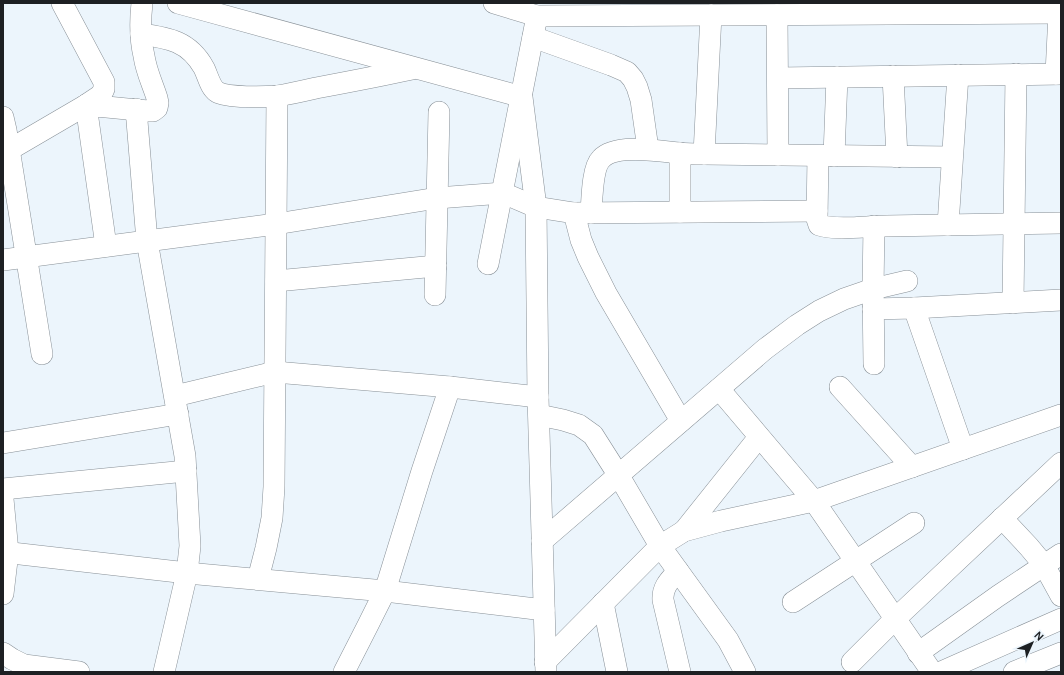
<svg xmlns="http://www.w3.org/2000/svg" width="1064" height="675" viewBox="0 0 1064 675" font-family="Cabin,sans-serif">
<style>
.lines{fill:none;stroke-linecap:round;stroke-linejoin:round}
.minor-casing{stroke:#889097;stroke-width:22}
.minor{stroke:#fff;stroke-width:21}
</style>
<rect width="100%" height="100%" fill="#ecf5fc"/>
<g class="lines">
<g class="minor-casing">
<g id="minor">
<polyline points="178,3 522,97 536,207 538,397 546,672"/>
<polyline points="494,3 537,16 1061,13"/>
<polyline points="777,15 778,155"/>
<path d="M141,34C169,38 189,41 204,68C208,76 210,87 217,92C228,98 264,97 277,96C290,94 303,91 316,88C348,82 380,76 412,69"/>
<polyline points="533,37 611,65 627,72 633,79 637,87 641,100 648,149"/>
<polyline points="1056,74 1059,13"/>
<polyline points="893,76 897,157"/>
<polyline points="778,78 1061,74"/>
<polyline points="136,109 147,241 185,456 190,546 187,573 164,672"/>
<polyline points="3,117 6,130 42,354"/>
<polyline points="9,150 86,105 101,95 104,89 104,82 62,3"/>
<polyline points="680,153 680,212"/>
<polyline points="704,154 711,15"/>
<path d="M818,156L817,219L819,225C836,231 867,226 886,226C944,225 1003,224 1061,223"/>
<polyline points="834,156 837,77"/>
<polyline points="574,213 581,240 588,257 606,293 681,421"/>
<path d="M591,213C592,200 592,168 601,159C615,143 660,151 679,153C687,154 696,154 704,154L952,157"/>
<polyline points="948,225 958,75"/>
<polyline points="874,226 873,289 874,364"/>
<path d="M106,246L86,105L148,111H153L157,108L158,103L157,98C153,85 146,71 144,56C140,39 140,21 142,3"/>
<polyline points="3,260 276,224 437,198 503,193 536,207 574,213 817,211"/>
<polyline points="488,264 537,16"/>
<polyline points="276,281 436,266"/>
<polyline points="435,295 439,112"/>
<polyline points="1013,303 1016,74"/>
<polyline points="914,308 1061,300"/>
<polyline points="873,309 914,308 963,449"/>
<polyline points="840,387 912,467"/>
<polyline points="719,389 814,501 932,672"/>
<polyline points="175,396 275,372 450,387 538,397"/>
<polyline points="539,415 563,420 579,425 593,435 619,476 660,546 728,640 745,672"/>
<polyline points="3,443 178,414"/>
<polyline points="3,489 186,471"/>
<polyline points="3,499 8,552 3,594"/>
<polyline points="1002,518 1029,547 1044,565 1061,596"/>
<polyline points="684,531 759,437"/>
<polyline points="542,541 765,349 797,325 819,311 844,299 873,289 907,281"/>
<polyline points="3,552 187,573 385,591 544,610"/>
<path d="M678,571C670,580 662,587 663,600L680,672"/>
<polyline points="258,579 266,548 272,518 274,487 277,96"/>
<polyline points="793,602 914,523"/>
<polyline points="603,603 617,672"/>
<polyline points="3,653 12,659 24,665 79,672"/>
<polyline points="918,653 998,596 1061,554"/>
<polyline points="545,662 660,546 684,531 721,521 814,501 1061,415"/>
<polyline points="852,662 895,619 1061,463"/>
<polyline points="344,672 368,625 385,591 422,471 450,387"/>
<polyline points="941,672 1061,619"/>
<polyline points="1014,672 1061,653"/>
</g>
</g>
<use href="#minor" class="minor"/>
</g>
<rect width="1064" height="675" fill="none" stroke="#1d2023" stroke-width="8"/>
<g transform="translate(1032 643) rotate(45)" stroke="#ecf5fc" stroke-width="3" paint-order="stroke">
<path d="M0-3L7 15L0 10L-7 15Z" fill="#1d2023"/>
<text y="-6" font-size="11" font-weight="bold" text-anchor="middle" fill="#1d2023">N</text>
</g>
</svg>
